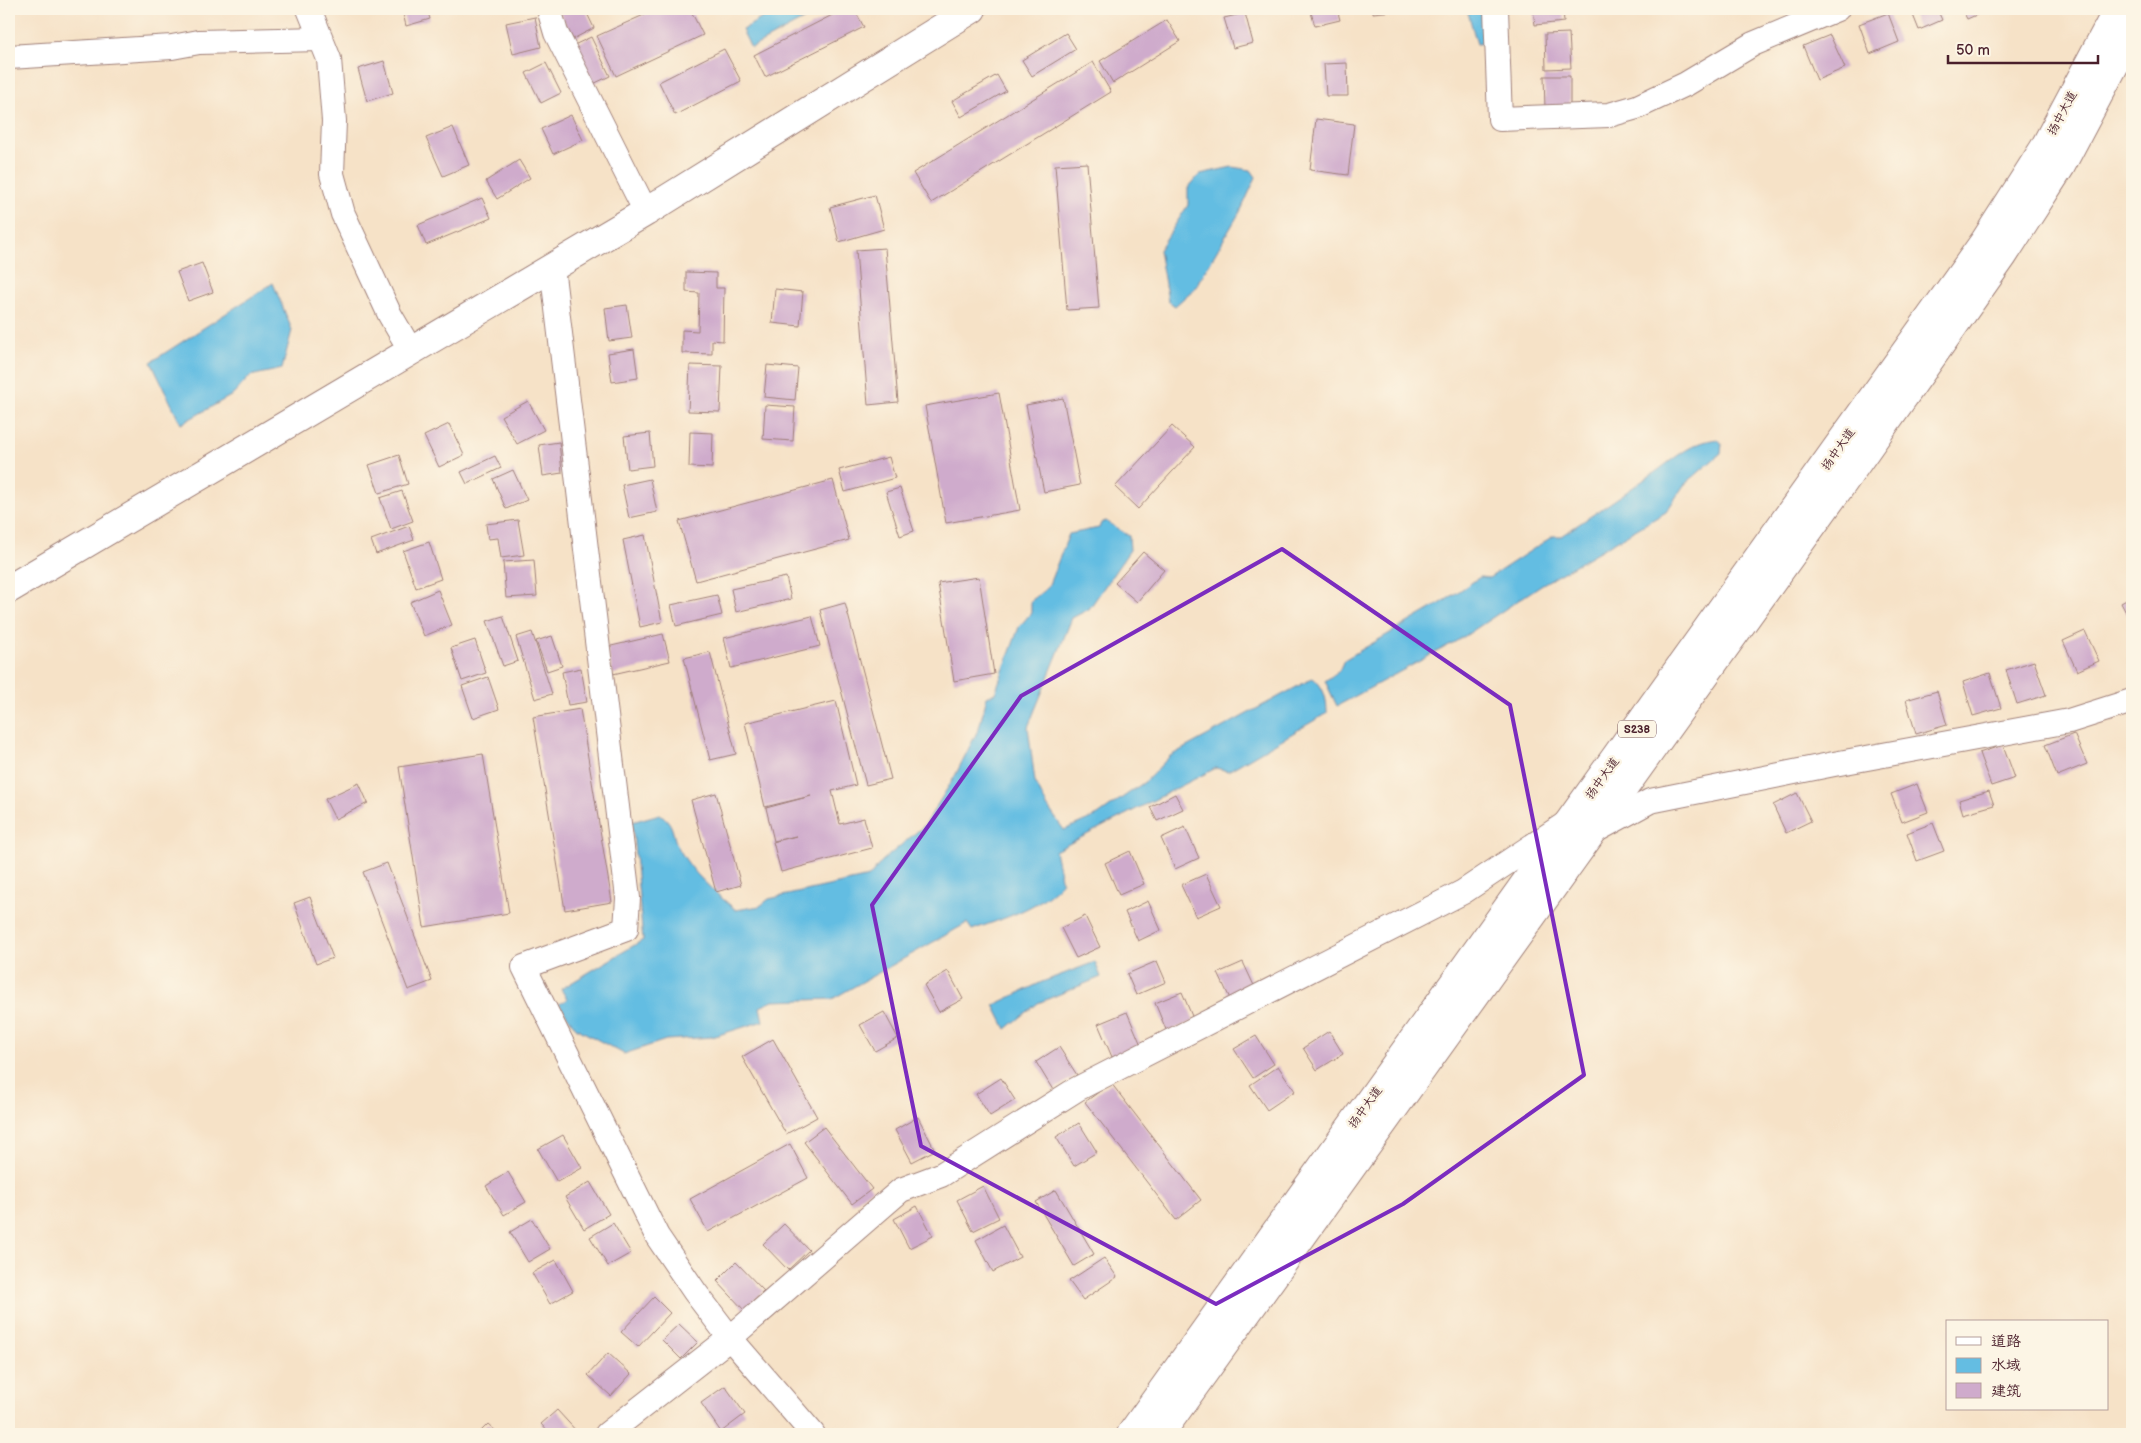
<svg xmlns="http://www.w3.org/2000/svg" width="2141" height="1443" viewBox="0 0 2141 1443" font-family="'Balsamiq Sans','LXGW WenKai TC',sans-serif">
<style>
.water{fill:#64bde2;stroke:#576e86}
.building{fill:#cfabcc}
.lines{fill:none;stroke-linecap:round;stroke-linejoin:round}
.minor-casing{stroke:#a08079;stroke-width:26}
.major-casing{stroke:#a08079;stroke-width:30}
.minor{stroke:#fff;stroke-width:24}
.major{stroke:#fff;stroke-width:28}
.marked{fill:none;stroke:#7b2cbf;stroke-width:4;stroke-linejoin:round}
.labels{text-anchor:middle;stroke-width:5;stroke-linejoin:round;paint-order:stroke}
.shield{fill:#fcf5e5;stroke:#7f5f63;stroke-width:1}
.shield-label{font-size:11px;font-weight:bold;fill:#4a1f2b}
.street-label{font-size:12px;fill:#4a1f2b;stroke:#fcf5e5}
</style>
<rect width="100%" height="100%" fill="#fcf5e5"/>
<filter id="ink" filterUnits="userSpaceOnUse"><feTurbulence type="fractalNoise" baseFrequency=".02" numOctaves="2"/><feDisplacementMap in="SourceGraphic" scale="10" xChannelSelector="R" yChannelSelector="G"/><feConvolveMatrix kernelMatrix="1 2 1 2 8 2 1 2 1" color-interpolation-filters="sRGB"/></filter>
<filter id="wash" filterUnits="userSpaceOnUse"><feTurbulence type="fractalNoise" baseFrequency=".0096" numOctaves="4" result="noise"/><feDisplacementMap in="SourceGraphic" scale="20" xChannelSelector="R" yChannelSelector="G"/><feGaussianBlur stdDeviation="1.12" result="paint"/><feColorMatrix in="noise" values="0 0 0 0 0 0 0 0 0 0 0 0 0 0 0 0 0 1.4 0 .05"/><feComposite in="paint" operator="in"/></filter>
<g filter="url(#wash)">
<rect width="100%" height="100%" fill="#f6e2c7"/>
<g class="water">
<polygon points="777,9 823,9 751,48 742,30"/>
<polygon points="1467,9 1485,9 1486,43 1477,44"/>
<polygon points="1232,167 1251,170 1256,177 1241,210 1195,288 1175,306 1168,301 1159,250 1188,205 1188,188 1200,174"/>
<polygon points="273,283 292,330 282,369 250,376 234,394 181,424 151,362"/>
<path d="M1718,439L1722,444L1721,453L1684,485L1666,512L1541,585L1462,638L1337,706L1325,681L1339,671L1344,660L1443,602L1480,577L1489,578L1553,536H1561C1590,517 1619,497 1648,477C1671,462 1689,442 1718,439Z"/>
<path d="M1106,521L1129,536L1130,550L1089,609L1072,618L1028,727L1035,782L1047,806L1064,830L1098,815L1146,781L1170,756L1313,678C1324,687 1327,699 1327,713L1228,771L1216,768L1055,851L1062,883C1038,909 1004,918 972,930L967,923L832,999L773,1001L760,1007L763,1021L712,1037L666,1040L624,1054L576,1028L559,1004L567,999L561,989L643,940L632,822L660,814C675,824 671,833 678,847C691,872 714,892 736,910L760,906L769,899L869,877L882,861L925,825L955,776L979,728L987,697L995,693L1019,627L1031,613V601L1048,587L1069,534L1099,528L1101,523Z"/>
<polygon points="1095,962 1101,977 1038,1003 1006,1029 994,1005 1042,982"/>
</g>
<g id="blocks">
<g class="building">
<polygon points="402,9 427,9 430,19 406,26"/>
<polygon points="558,9 585,9 594,28 573,39"/>
<polygon points="657,9 690,9 703,35 616,76 597,36"/>
<polygon points="844,9 854,9 864,27 765,77 754,55"/>
<polygon points="1310,9 1337,9 1340,20 1315,26"/>
<polygon points="1373,9 1393,9 1394,11 1373,13"/>
<polygon points="1533,9 1563,9 1564,22 1535,25"/>
<polygon points="1915,9 1937,9 1942,20 1919,30 1911,10"/>
<polygon points="1962,9 1990,9 1967,19"/>
<polygon points="1245,13 1253,43 1233,48 1224,18"/>
<polygon points="1888,13 1899,42 1870,54 1859,24"/>
<polygon points="535,17 541,47 513,54 506,23"/>
<polygon points="1167,20 1180,41 1113,83 1100,61"/>
<polygon points="1066,33 1076,49 1032,76 1022,60"/>
<polygon points="1569,33 1571,68 1546,69 1545,34"/>
<polygon points="1830,35 1845,68 1817,80 1803,46"/>
<polygon points="591,37 610,76 591,85 572,46"/>
<polygon points="724,49 741,81 675,115 659,82"/>
<polygon points="384,61 393,93 367,101 358,69"/>
<polygon points="1093,62 1111,92 931,203 913,173"/>
<polygon points="546,63 561,93 541,103 526,73"/>
<polygon points="1347,63 1348,96 1326,96 1324,64"/>
<polygon points="997,75 1006,91 961,117 952,101"/>
<polygon points="1544,76 1570,76 1570,108 1545,108"/>
<polygon points="571,115 583,140 553,154 541,129"/>
<polygon points="1316,119 1354,124 1348,175 1310,170"/>
<polygon points="453,127 469,165 443,176 426,138"/>
<polygon points="519,160 530,178 497,199 486,181"/>
<polygon points="1087,163 1099,308 1067,310 1055,165"/>
<polygon points="875,195 884,229 839,242 830,207"/>
<polygon points="482,198 491,218 426,245 418,225"/>
<polygon points="885,248 898,402 868,405 856,250"/>
<polygon points="202,263 213,292 188,301 177,272"/>
<polygon points="686,272 716,273 716,288 724,288 723,341 712,340 712,354 682,353 682,330 698,331 699,293 686,292"/>
<polygon points="775,289 803,292 800,326 772,323"/>
<polygon points="627,305 632,338 609,341 605,308"/>
<polygon points="634,349 638,378 612,382 608,353"/>
<polygon points="690,365 722,366 720,412 688,411"/>
<polygon points="767,365 798,368 795,400 764,397"/>
<polygon points="999,393 1020,510 946,523 925,406"/>
<polygon points="1063,398 1080,485 1044,492 1026,405"/>
<polygon points="528,401 544,430 517,444 501,416"/>
<polygon points="765,405 795,407 793,441 763,439"/>
<polygon points="449,424 464,455 439,467 424,436"/>
<polygon points="1172,426 1195,447 1138,509 1115,487"/>
<polygon points="690,432 713,433 712,468 689,467"/>
<polygon points="650,433 653,466 628,469 624,436"/>
<polygon points="559,442 562,473 543,476 539,445"/>
<polygon points="399,455 408,484 379,493 369,465"/>
<polygon points="495,456 501,468 467,484 461,472"/>
<polygon points="889,457 895,478 845,492 839,470"/>
<polygon points="513,470 527,500 506,509 493,479"/>
<polygon points="650,479 657,512 629,518 622,485"/>
<polygon points="833,480 849,540 696,581 679,521"/>
<polygon points="900,488 914,531 900,536 886,492"/>
<polygon points="402,491 413,521 391,529 380,498"/>
<polygon points="518,520 524,555 501,558 498,538 488,539 486,524"/>
<polygon points="409,526 414,540 376,554 371,540"/>
<polygon points="645,535 662,622 640,627 623,540"/>
<polygon points="429,542 441,579 416,588 403,551"/>
<polygon points="1143,552 1164,570 1137,602 1115,583"/>
<polygon points="534,560 537,596 506,598 503,562"/>
<polygon points="786,577 791,599 736,612 731,589"/>
<polygon points="979,577 994,674 954,681 938,583"/>
<polygon points="438,590 452,625 424,636 410,602"/>
<polygon points="717,595 722,615 676,626 671,605"/>
<polygon points="2132,597 2132,624 2121,603"/>
<polygon points="845,603 891,779 866,785 820,610"/>
<polygon points="503,616 518,661 503,666 487,621"/>
<polygon points="812,616 820,646 731,668 724,638"/>
<polygon points="2085,631 2099,661 2077,671 2063,641"/>
<polygon points="532,632 552,694 535,699 516,637"/>
<polygon points="663,634 670,661 613,674 607,647"/>
<polygon points="552,636 562,666 547,671 536,641"/>
<polygon points="475,640 486,673 462,681 451,648"/>
<polygon points="710,652 736,754 710,760 684,658"/>
<polygon points="2034,661 2046,695 2017,704 2006,670"/>
<polygon points="581,668 587,702 568,705 562,672"/>
<polygon points="1990,673 2001,708 1973,716 1963,682"/>
<polygon points="488,677 499,709 473,718 462,686"/>
<polygon points="1937,691 1947,725 1916,734 1906,700"/>
<polygon points="836,701 856,785 832,791 840,824 864,818 872,848 781,872 773,842 796,836 774,841 766,808 811,796 765,807 745,723"/>
<polygon points="580,709 612,902 565,910 533,717"/>
<polygon points="2074,734 2087,764 2057,776 2045,745"/>
<polygon points="2003,745 2015,778 1991,786 1979,753"/>
<polygon points="483,754 509,913 424,927 399,767"/>
<polygon points="359,783 368,803 335,819 325,799"/>
<polygon points="1917,784 1928,812 1902,822 1891,794"/>
<polygon points="1989,791 1994,805 1963,814 1959,800"/>
<polygon points="716,793 741,885 716,892 691,800"/>
<polygon points="1797,793 1811,821 1786,833 1773,805"/>
<polygon points="1175,794 1183,809 1157,821 1150,807"/>
<polygon points="1933,823 1944,851 1917,861 1907,833"/>
<polygon points="1185,827 1199,858 1175,869 1161,838"/>
<polygon points="1130,851 1144,884 1119,895 1105,863"/>
<polygon points="387,863 432,981 408,990 363,872"/>
<polygon points="1206,874 1221,906 1196,917 1181,885"/>
<polygon points="310,897 333,958 316,964 294,903"/>
<polygon points="1148,901 1161,930 1138,941 1125,912"/>
<polygon points="1085,916 1100,947 1076,958 1061,928"/>
<polygon points="1157,961 1166,982 1136,995 1127,974"/>
<polygon points="1243,962 1257,992 1232,1003 1218,973"/>
<polygon points="948,971 963,999 939,1012 924,985"/>
<polygon points="1182,992 1194,1021 1167,1032 1155,1003"/>
<polygon points="884,1012 898,1038 875,1051 860,1025"/>
<polygon points="1127,1012 1141,1045 1112,1057 1098,1024"/>
<polygon points="1329,1031 1343,1054 1317,1070 1303,1048"/>
<polygon points="1256,1036 1274,1064 1253,1078 1234,1049"/>
<polygon points="773,1039 817,1117 786,1134 742,1057"/>
<polygon points="1059,1047 1077,1075 1053,1090 1036,1062"/>
<polygon points="1278,1066 1295,1091 1267,1110 1250,1085"/>
<polygon points="1001,1078 1015,1100 990,1116 976,1094"/>
<polygon points="1111,1083 1201,1200 1176,1220 1085,1102"/>
<polygon points="918,1117 935,1150 912,1162 895,1130"/>
<polygon points="1079,1123 1097,1152 1074,1166 1056,1137"/>
<polygon points="824,1127 872,1189 852,1204 804,1142"/>
<polygon points="563,1135 582,1168 557,1182 538,1149"/>
<polygon points="790,1144 808,1178 708,1232 690,1199"/>
<polygon points="508,1172 526,1202 504,1215 486,1186"/>
<polygon points="590,1182 609,1214 584,1229 565,1197"/>
<polygon points="983,1186 999,1218 973,1231 957,1200"/>
<polygon points="1056,1190 1094,1254 1074,1266 1036,1202"/>
<polygon points="917,1206 933,1236 909,1248 894,1219"/>
<polygon points="532,1219 550,1249 528,1262 510,1232"/>
<polygon points="613,1223 631,1253 608,1266 590,1237"/>
<polygon points="784,1224 809,1250 788,1270 763,1244"/>
<polygon points="1003,1225 1020,1257 993,1272 976,1240"/>
<polygon points="1104,1258 1117,1277 1083,1300 1069,1281"/>
<polygon points="556,1260 573,1291 550,1304 532,1273"/>
<polygon points="736,1262 764,1291 744,1310 717,1281"/>
<polygon points="654,1297 670,1313 638,1347 621,1332"/>
<polygon points="679,1324 698,1342 681,1359 662,1340"/>
<polygon points="608,1353 631,1374 611,1396 588,1375"/>
<polygon points="725,1386 745,1414 721,1432 701,1403"/>
<polygon points="557,1410 579,1434 550,1434 541,1424"/>
<polygon points="488,1424 499,1434 478,1434"/>
</g>
</g>
</g>
<g filter="url(#ink)">
<use href="#blocks" fill-opacity="0" stroke="#a08079" stroke-width="1"/>
<g class="lines">
<g class="minor-casing">
<g id="minor">
<polyline points="309,9 329,59 334,121 332,174 343,214 390,315 411,351"/>
<polyline points="549,9 556,33 646,212"/>
<polyline points="1496,9 1500,119 1609,115 1637,107 1686,84 1753,44 1837,9"/>
<polyline points="9,57 172,47 199,42 320,39"/>
<polyline points="552,267 628,898 626,929 524,967 657,1236 695,1292 730,1338 813,1434"/>
<polyline points="607,1434 730,1338 901,1190 941,1175 1077,1089 1463,892 1571,820 1593,832 1650,801 1834,764 2069,721 2132,701"/>
</g>
</g>
<g class="major-casing">
<g id="major">
<polyline points="9,589 646,212 972,9"/>
<polyline points="1131,1434 1984,242 2044,148 2118,9"/>
<polyline points="1160,1434 1843,483 2003,256 2061,166 2132,32"/>
</g>
</g>
<use href="#minor" class="minor"/>
<use href="#major" class="major"/>
</g>
</g>
<path class="marked" d="M1282,549L1510,705L1584,1075L1403,1204L1216,1304L921,1146L872,905L1021,696Z"/>
<g class="labels">
<rect class="shield" x="1618" y="720.5" width="38" height="17" rx="4"/>
<g class="shield-label">
<text x="1637" y="733">S238</text>
</g>
<g class="street-label">
<text transform="translate(2062 113) rotate(-62)" y="4">扬中大道</text>
<text transform="translate(1838 449) rotate(-55)" y="4">扬中大道</text>
<text transform="translate(1602 778) rotate(-54)" y="4">扬中大道</text>
<text transform="translate(1365 1107) rotate(-54)" y="4">扬中大道</text>
</g>
</g>
<rect width="2141" height="1443" fill="none" stroke="#fcf5e5" stroke-width="30"/>
<rect x="1946" y="1320" width="162" height="90" fill="#fcf5e5" stroke="#b59f9b"/>
<rect x="1956" y="1337" width="25" height="8" fill="#ffffff" stroke="#b59f9b"/>
<text x="1991" y="1346" font-size="15" fill="#4a1f2b">道路</text>
<rect x="1956" y="1358" width="25" height="15" fill="#64bde2" stroke="#b59f9b"/>
<text x="1991" y="1370" font-size="15" fill="#4a1f2b">水域</text>
<rect x="1956" y="1383" width="25" height="15" fill="#cfabcc" stroke="#b59f9b"/>
<text x="1991" y="1396" font-size="15" fill="#4a1f2b">建筑</text>
<path d="M1948 55v8h150v-8" fill="none" stroke="#4a1f2b" stroke-width="2.5"/>
<text x="1956" y="55" font-size="15" fill="#4a1f2b" stroke="#fcf5e5" stroke-width="4" paint-order="stroke">50 m</text>
</svg>
